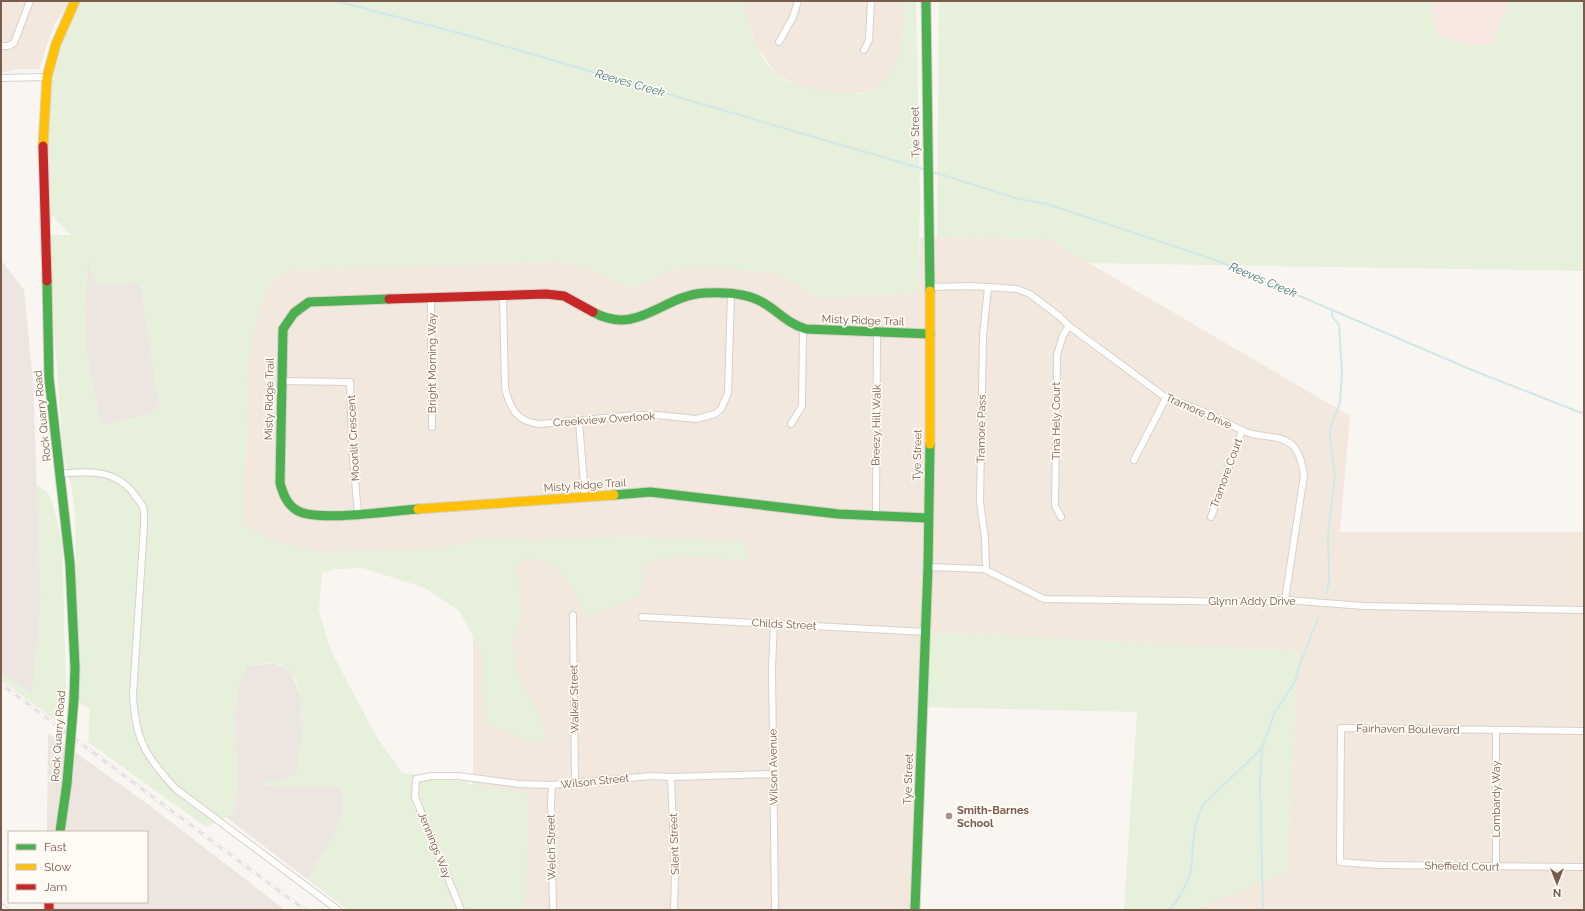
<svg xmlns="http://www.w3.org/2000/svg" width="1585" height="911" viewBox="0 0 1585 911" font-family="Raleway,sans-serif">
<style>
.residential{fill:#f2e8de}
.commercial{fill:#f6e8e1}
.industrial{fill:#ede5e0}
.green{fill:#e7f0db;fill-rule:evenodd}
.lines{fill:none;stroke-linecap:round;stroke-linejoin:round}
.stream{stroke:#d0e8ea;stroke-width:2}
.street-casing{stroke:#d7d1cb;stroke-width:8}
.fast-casing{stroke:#d9d2cb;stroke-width:11}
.slow-casing{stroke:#d9d2cb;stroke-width:11}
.jam-casing{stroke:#d9d2cb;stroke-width:11}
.street{stroke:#fefefd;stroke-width:6}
.fast{stroke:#4caf50;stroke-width:9}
.slow{stroke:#ffc107;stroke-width:9}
.jam{stroke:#c62828;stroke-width:9}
.rail-casing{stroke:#e6e3e7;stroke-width:3.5}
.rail{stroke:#fffaf3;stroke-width:2;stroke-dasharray:6;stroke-linecap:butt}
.fast-bridge-casing{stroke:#d9d2cb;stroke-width:11;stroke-linecap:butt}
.fast-bridge{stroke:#4caf50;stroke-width:9}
.poi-dot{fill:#a69286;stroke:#fffaf3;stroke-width:1.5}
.labels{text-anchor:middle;stroke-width:3.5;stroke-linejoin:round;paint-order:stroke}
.street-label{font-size:11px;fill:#7a5c4d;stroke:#fffaf3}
.poi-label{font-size:11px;font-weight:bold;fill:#7a5c4d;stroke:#fffaf3;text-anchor:start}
.water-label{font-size:12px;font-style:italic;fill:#437c86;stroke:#fffaf3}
</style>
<rect width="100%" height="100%" fill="#f9f5f0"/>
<g class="residential">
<polygon points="1,1 69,1 65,10 54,24 39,69 20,69 1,73"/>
<polygon points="744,1 903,1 904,21 900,55 888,77 873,91 842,95 799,86 776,74 757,46 747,18"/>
<polygon points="920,237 1048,239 1350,416 1340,532 1584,532 1584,910 1192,910 1287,872 1298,651 930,632 918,910 457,910 473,886 473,549 317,552 270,540 244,525 247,367 259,309 272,279 291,270 558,262 592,269 629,289 671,270 706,266 778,274 820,298 918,293"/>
</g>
<polygon class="commercial" points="1429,1 1510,1 1492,45 1470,45 1437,36"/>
<g class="industrial">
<polygon points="85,247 95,284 140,283 159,404 149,414 101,426 86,349 84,306 88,273"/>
<polygon points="1,260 24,290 33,382 41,600 32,694 1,672"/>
<polygon points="274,663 290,671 301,697 302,740 296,774 279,781 266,781 264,786 341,787 344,808 336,832 307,879 226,817 235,813 237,780 235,715 238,688 247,666"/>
<polygon points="48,733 149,805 285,910 46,910 46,902 147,902 147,832 47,832"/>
</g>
<g class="green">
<path d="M81,1H744C748,27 757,54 775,73C786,84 806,87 821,90C837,94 855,96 872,91C876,90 880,84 883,81C905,60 904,29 903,1H916L920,201L918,293L820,298L778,274L706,266L671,270L629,289L592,269L558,262L291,270L272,279L259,309L247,367L244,525L270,540L317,552L441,549L476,539L545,540L631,536L746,542L748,561L681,556L643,563L641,596L587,617L567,580L548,561L525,558L516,568L522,615L512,642L519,679L537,709L547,741L527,743L515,734L487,725L482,685V652L459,611L425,588L363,568L336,569L322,573L319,610L331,651L376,736L402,773L469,782V784L528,793V842L525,910H348L307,879L336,832L344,808L341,787L264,786L266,781H279L296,774C301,746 314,672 275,663C267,662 255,665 247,666L238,688L235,715L237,780L235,813L206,827L88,742L90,709L78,702L75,515L72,489L63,454L49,257L50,235H72L49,213C48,161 44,107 57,57C62,37 72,19 81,1ZM85,251L95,284L140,283L159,405L149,414L101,426L86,349L84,306L88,273Z"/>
<polygon points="939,1 1429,1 1437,36 1470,45 1492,45 1510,1 1584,1 1584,271 1089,263 1048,239 937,237"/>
<path d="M36,485C40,487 44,489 47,492C53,497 58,530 62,540L66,689L63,726L1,680V672L32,693L41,600Z"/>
<polygon points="930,632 1298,651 1287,872 1192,910 1124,910 1137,712 926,707"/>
</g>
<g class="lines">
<g class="stream">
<polyline points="336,1 470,36 923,169"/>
<polyline points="933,172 1019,199 1047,204 1218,261 1472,370 1584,414"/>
<polyline points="1326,594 1329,582 1328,534 1335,477 1330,439 1330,429 1340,402 1342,373 1339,325 1332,316 1332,309"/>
<polyline points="1262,748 1260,782 1263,910"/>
<path d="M1170,910C1179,897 1188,885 1191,869C1193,861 1192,852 1193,844C1194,831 1197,816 1203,805L1262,748L1274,714L1295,682L1300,664L1318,618"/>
</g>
<g class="street-casing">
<g id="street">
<polyline points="779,42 793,17 798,1"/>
<polyline points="1,46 8,46 14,43 30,1"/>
<polyline points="864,50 869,40 871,1"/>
<polyline points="1,78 47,77"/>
<path d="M929,287L971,286L1017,289L1030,294L1060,317L1069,326L1169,400C1201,407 1218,420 1246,432C1260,438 1278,434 1291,444C1300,451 1302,465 1304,475L1285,600"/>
<path d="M503,296L505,388C510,409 517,422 540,424L636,415H657L696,419L715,414L721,409L728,393L731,295"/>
<polyline points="431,298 432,427"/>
<polyline points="281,381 350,382 352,448 358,513"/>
<polyline points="579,421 585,497"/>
<polyline points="791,424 802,406 803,328"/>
<polyline points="1134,460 1166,398"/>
<path d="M60,474C89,470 119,470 136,497C138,500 142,504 143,507C145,513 144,520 144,526L133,694C135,740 146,757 176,789L338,910"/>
<polyline points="876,517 877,333"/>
<polyline points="1061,517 1055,506 1057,355 1063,335 1069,326"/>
<polyline points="1211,517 1242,430"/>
<polyline points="928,567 984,569 1044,599 1252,602 1285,600 1364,606 1584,610"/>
<polyline points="984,569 986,568 985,538 980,502 983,336 988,287"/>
<polyline points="573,615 575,783"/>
<polyline points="642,617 926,632"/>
<polyline points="774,623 772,667 775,910"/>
<polyline points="1584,731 1341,728 1340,862 1380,865 1584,867"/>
<polyline points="671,777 675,874 674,910"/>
<polyline points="552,785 551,801 553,910"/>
<polyline points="1496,866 1496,731"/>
<polyline points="1,907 5,910"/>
<polyline points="461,910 415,797 416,779 431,776 458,776 520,784 552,785 651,776 671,777 774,774"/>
</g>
</g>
<g class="fast-casing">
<g id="fast">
<polyline points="926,1 930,291"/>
<polyline points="47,281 49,378 70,564 75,668 74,698"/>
<path d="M389,299L309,302L294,313L283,329L280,483C283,494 287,505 298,511C319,522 391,511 418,509"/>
<path d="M593,312C638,337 662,295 705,293C723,292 747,293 762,302C778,311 788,324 806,329L930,334"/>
<polyline points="614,495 650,492 838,514 928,518"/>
<polyline points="60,832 67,783"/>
<polyline points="915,910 928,567 930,444"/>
</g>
</g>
<g class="slow-casing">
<g id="slow">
<polyline points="43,146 47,77 56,44 75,1"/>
<polyline points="930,444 930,291"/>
<polyline points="418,509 614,495"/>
</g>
</g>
<g class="jam-casing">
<g id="jam">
<polyline points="43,146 47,281"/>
<polyline points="389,299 546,294 564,296 593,312"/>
<polyline points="49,902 49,910"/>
</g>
</g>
<use href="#street" class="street"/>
<use href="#fast" class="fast"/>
<use href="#slow" class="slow"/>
<use href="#jam" class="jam"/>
<g class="rail-casing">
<polyline id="rail" points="1,684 305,910"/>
</g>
<use href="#rail" class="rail"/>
<g class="fast-bridge-casing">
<polyline id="fast-bridge" points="67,783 74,698"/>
</g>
<use href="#fast-bridge" class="fast-bridge"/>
</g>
<circle class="poi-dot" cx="949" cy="816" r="4"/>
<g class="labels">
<g class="street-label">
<text transform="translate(915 132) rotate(-91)" y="4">Tye Street</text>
<text transform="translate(863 320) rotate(2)" y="4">Misty Ridge Trail</text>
<text transform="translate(432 363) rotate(-90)" y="4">Bright Morning Way</text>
<text transform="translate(269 399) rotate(-89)" y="4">Misty Ridge Trail</text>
<text transform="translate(1199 411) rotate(24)" y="4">Tramore Drive</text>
<text transform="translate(42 416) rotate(-96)" y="4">Rock Quarry Road</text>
<text transform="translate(604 419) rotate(-4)" y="4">Creekview Overlook</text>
<text transform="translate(1056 421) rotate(-90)" y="4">Tina Hely Court</text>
<text transform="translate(876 425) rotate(-89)" y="4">Breezy Hill Walk</text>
<text transform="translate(981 429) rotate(-89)" y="4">Tramore Pass</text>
<text transform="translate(353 438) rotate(-93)" y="4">Moonlit Crescent</text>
<text transform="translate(917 455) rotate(-89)" y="4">Tye Street</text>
<text transform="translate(1226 473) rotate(-70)" y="4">Tramore Court</text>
<text transform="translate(585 485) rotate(-4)" y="4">Misty Ridge Trail</text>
<text x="1252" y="605">Glynn Addy Drive</text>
<text transform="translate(784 624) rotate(3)" y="4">Childs Street</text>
<text transform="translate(574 699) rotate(-91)" y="4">Walker Street</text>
<text transform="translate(1408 729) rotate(1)" y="4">Fairhaven Boulevard</text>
<text transform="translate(58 736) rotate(-86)" y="4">Rock Quarry Road</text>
<text transform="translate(773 767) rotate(-91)" y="4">Wilson Avenue</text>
<text transform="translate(908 779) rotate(-88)" y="4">Tye Street</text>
<text transform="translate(595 781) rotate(-6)" y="4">Wilson Street</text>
<text transform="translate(1496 799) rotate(-90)" y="4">Lombardy Way</text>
<text transform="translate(674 844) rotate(-92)" y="4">Silent Street</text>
<text transform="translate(435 845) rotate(68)" y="4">Jennings Way</text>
<text transform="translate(551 847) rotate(-91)" y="4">Welch Street</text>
<text transform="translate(1462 866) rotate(1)" y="4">Sheffield Court</text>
</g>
<g class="poi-label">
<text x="957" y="814">Smith-Barnes<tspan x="957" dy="13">School</tspan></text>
</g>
<g class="water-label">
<text transform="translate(630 83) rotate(16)" y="4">Reeves Creek</text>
<text transform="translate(1263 280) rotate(23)" y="4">Reeves Creek</text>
</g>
</g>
<rect width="1585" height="911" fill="none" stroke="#7a5c4d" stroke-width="4"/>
<rect x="8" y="831" width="140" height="72" fill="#fffaf3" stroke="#cabbb1"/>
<rect x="16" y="844" width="20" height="6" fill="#4caf50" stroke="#cabbb1"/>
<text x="44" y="851" font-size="12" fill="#7a5c4d">Fast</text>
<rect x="16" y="864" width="20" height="6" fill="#ffc107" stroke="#cabbb1"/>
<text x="44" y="871" font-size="12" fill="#7a5c4d">Slow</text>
<rect x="16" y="884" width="20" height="6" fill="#c62828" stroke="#cabbb1"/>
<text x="44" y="891" font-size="12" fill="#7a5c4d">Jam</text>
<g transform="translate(1557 883) rotate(180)" stroke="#fffaf3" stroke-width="3" paint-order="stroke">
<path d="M0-3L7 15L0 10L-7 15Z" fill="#7a5c4d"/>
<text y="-6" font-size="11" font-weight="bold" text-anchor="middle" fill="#7a5c4d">N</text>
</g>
</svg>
